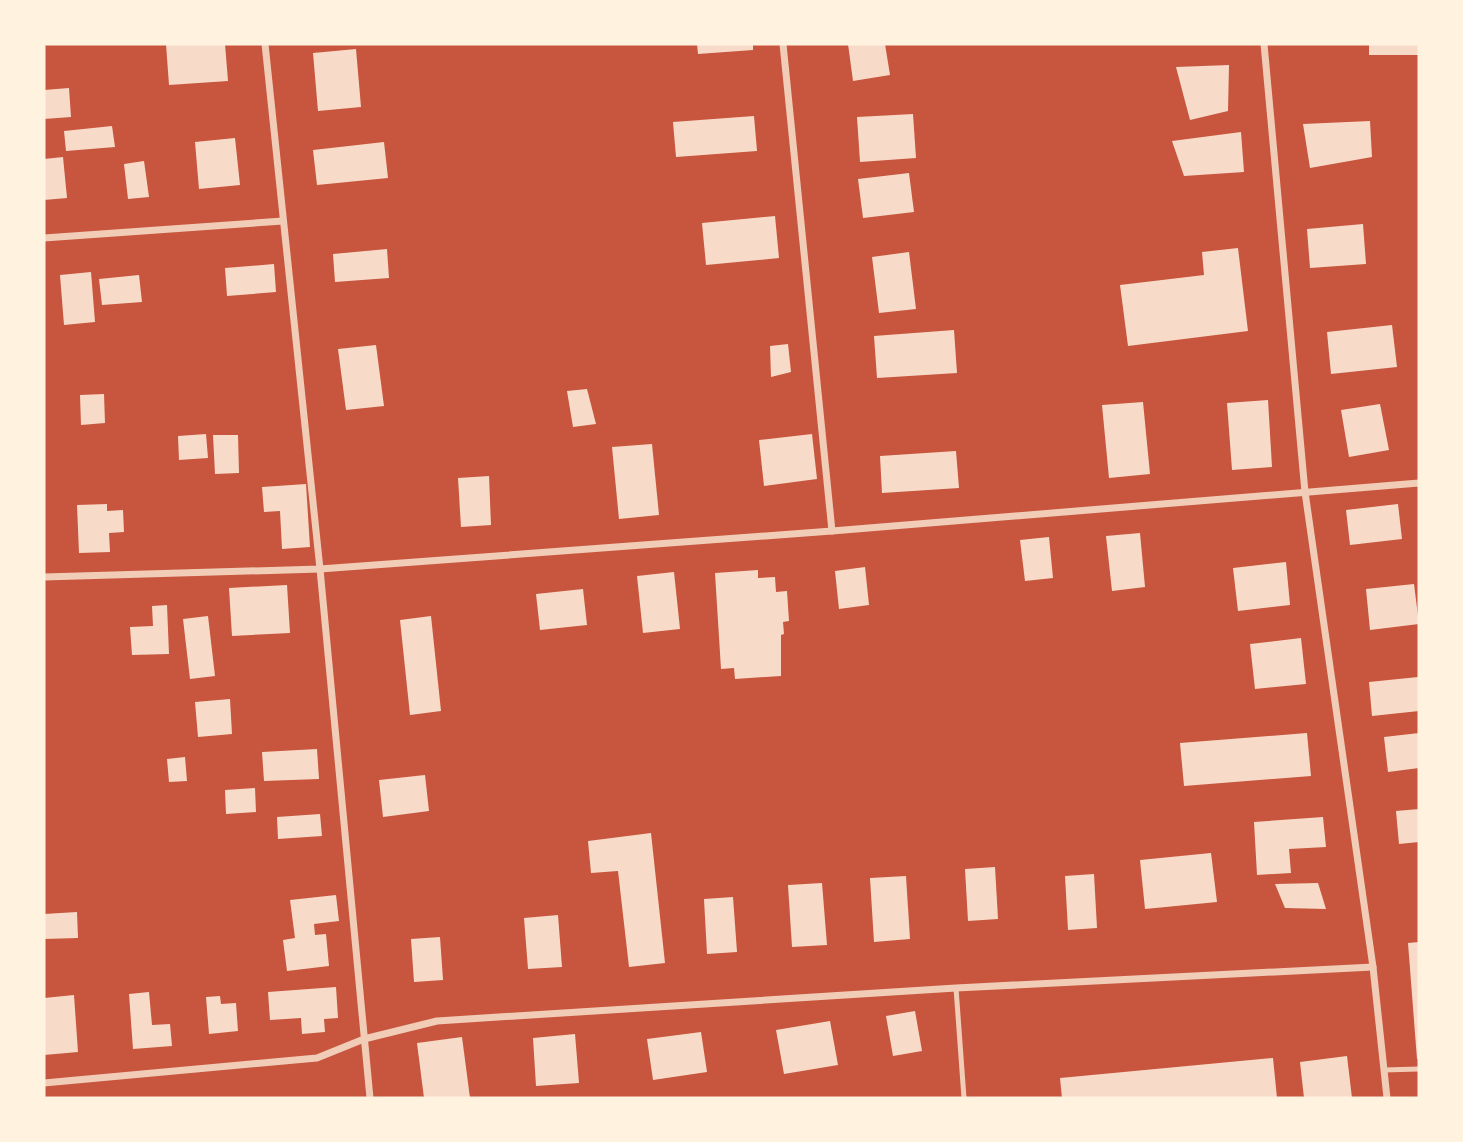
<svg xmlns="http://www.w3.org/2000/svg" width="1463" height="1142" viewBox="0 0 1463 1142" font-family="'Roboto Condensed',sans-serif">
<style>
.building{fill:#f7dbc8}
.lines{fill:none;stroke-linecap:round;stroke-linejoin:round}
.service{stroke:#f1ccb7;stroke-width:5}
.minor{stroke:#f1ccb7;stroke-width:7}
</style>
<rect width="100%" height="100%" fill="#c8553d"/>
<g class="building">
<polygon points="166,44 225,44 228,81 169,85"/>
<polygon points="697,44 753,44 753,50 698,54"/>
<polygon points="848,44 885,44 890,75 853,81"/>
<rect x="1369" y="44" width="50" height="11"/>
<polygon points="356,49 361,107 318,111 313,53"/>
<polygon points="1229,65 1228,111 1190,120 1176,67"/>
<polygon points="69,88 71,117 44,119 44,90"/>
<polygon points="913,114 916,158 860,162 857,117"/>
<polygon points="754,116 757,151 676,157 673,122"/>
<polygon points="1370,121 1372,157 1310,168 1303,124"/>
<polygon points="112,126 115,147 66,151 64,131"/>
<polygon points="1241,132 1244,172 1184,176 1172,141"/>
<polygon points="235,138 240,185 199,189 195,142"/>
<polygon points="384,142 388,178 317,185 313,150"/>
<polygon points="63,157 67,198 44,200 44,159"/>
<polygon points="144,161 149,197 128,199 124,164"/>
<polygon points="909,173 914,212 863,218 858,179"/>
<polygon points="775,216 779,258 706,265 702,223"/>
<polygon points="1363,224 1366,264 1310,268 1307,229"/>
<polygon points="1238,248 1248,331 1128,346 1120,285 1204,275 1202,252"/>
<polygon points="387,249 389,278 335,282 333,254"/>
<polygon points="909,252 916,309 879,313 872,257"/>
<polygon points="274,264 276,292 227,296 225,268"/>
<polygon points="91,272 95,322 64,325 60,275"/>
<polygon points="139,275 142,302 102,305 99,279"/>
<polygon points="1392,325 1397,367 1331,374 1327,332"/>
<polygon points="954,330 957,373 877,378 874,336"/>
<polygon points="788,344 791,372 771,377 770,346"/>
<polygon points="376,345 384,406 346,410 338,349"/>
<polygon points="587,389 596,424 573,427 567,391"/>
<polygon points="104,394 105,423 81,425 80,395"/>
<polygon points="1268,400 1272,467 1232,470 1227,403"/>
<polygon points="1143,402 1150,474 1109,478 1102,405"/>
<polygon points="1380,404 1389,450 1349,457 1341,410"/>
<polygon points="206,434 208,458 179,460 178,436"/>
<polygon points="812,434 817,479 764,486 759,440"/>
<polygon points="213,435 238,435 239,473 215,474"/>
<polygon points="652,444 659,515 619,519 612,447"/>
<polygon points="956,451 959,488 882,493 880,456"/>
<polygon points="489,476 491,525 461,527 458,478"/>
<polygon points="306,484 310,547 282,549 280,511 264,512 262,487"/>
<polygon points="107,504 107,511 123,510 124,532 109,533 110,552 79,553 77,505"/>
<polygon points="1398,504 1402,539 1350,545 1346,510"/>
<polygon points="1140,533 1145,587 1112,591 1106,536"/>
<polygon points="1049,537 1053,578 1025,581 1020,540"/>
<polygon points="1286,562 1290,605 1238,611 1233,568"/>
<polygon points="865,567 869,605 839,609 835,571"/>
<polygon points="758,570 758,578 775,577 776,592 787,591 789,621 783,622 784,634 781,635 781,676 735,679 734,668 721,669 715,573"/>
<polygon points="674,572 680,629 643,633 637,576"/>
<polygon points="1414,584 1419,624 1370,630 1366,589"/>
<polygon points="287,585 290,633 232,636 229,588"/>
<polygon points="583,589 587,625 540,630 536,594"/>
<polygon points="167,605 169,654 132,655 130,627 153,626 152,606"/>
<polygon points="208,616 215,676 190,679 183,619"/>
<polygon points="431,616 441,711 410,715 400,620"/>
<polygon points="1301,638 1306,684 1255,689 1250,644"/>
<polygon points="1418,677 1419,711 1372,716 1369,682"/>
<polygon points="230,699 232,734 198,737 195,702"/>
<polygon points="1307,733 1311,776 1184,786 1180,743"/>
<polygon points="1419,733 1419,768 1388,772 1384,737"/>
<polygon points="317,749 319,779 264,781 262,752"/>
<polygon points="185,757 187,781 169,782 167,759"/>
<polygon points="425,775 429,811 383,817 379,780"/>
<polygon points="255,788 256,812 226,814 225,790"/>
<polygon points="1419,809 1419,842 1399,844 1396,811"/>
<polygon points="320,814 322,836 278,839 277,817"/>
<polygon points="1323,817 1326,847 1289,849 1291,873 1257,875 1254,822"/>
<polygon points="651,833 665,963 629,967 618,871 591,873 588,841"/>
<polygon points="1211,853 1217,902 1145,909 1140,860"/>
<polygon points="995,867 998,919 968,921 965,869"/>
<polygon points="1094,874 1097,928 1068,930 1065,876"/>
<polygon points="906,876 910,939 874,942 870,878"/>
<polygon points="822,883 827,945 792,947 788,885"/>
<polygon points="1318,883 1326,909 1285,908 1275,884"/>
<polygon points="336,895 339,921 314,924 315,935 326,934 329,966 287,971 283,940 295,938 290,900"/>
<polygon points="733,897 737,952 707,954 704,899"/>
<polygon points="77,912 78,938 44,939 44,914"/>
<polygon points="558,915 562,967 528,969 524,918"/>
<polygon points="440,937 443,980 414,982 411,939"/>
<polygon points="1419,942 1419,1059 1417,1059 1408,943"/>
<polygon points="336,987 338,1018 324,1019 325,1032 302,1034 301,1018 270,1020 268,992"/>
<polygon points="149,992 152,1025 170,1024 172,1046 133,1049 129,994"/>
<polygon points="74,995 78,1052 44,1055 44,998"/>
<polygon points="220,996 221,1004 236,1003 238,1031 209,1034 206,997"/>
<polygon points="915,1011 922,1051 893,1056 886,1016"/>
<polygon points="830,1021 838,1065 784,1074 776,1030"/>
<polygon points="701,1032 707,1072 653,1080 647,1039"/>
<polygon points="575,1034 579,1083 536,1086 533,1038"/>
<polygon points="462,1037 470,1098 424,1098 417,1043"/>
<polygon points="1347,1056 1352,1098 1304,1098 1300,1062"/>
<polygon points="1273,1058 1277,1098 1062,1098 1060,1078"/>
</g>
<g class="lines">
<g class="service">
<polyline points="956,988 964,1098"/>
<polyline points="1384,1070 1419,1069"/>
</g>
<g class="minor">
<polyline points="265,44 320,569 370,1098"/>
<polyline points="783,44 832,531"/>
<polyline points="1264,44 1305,492 1373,967 1387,1098"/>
<polyline points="44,238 283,221"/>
<polyline points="44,577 320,569 832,531 1419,483"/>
<polyline points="44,1083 317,1058 364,1039 437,1021 956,988 1373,967"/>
</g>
</g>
<rect width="1463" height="1142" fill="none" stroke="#fff3e0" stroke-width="91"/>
</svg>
